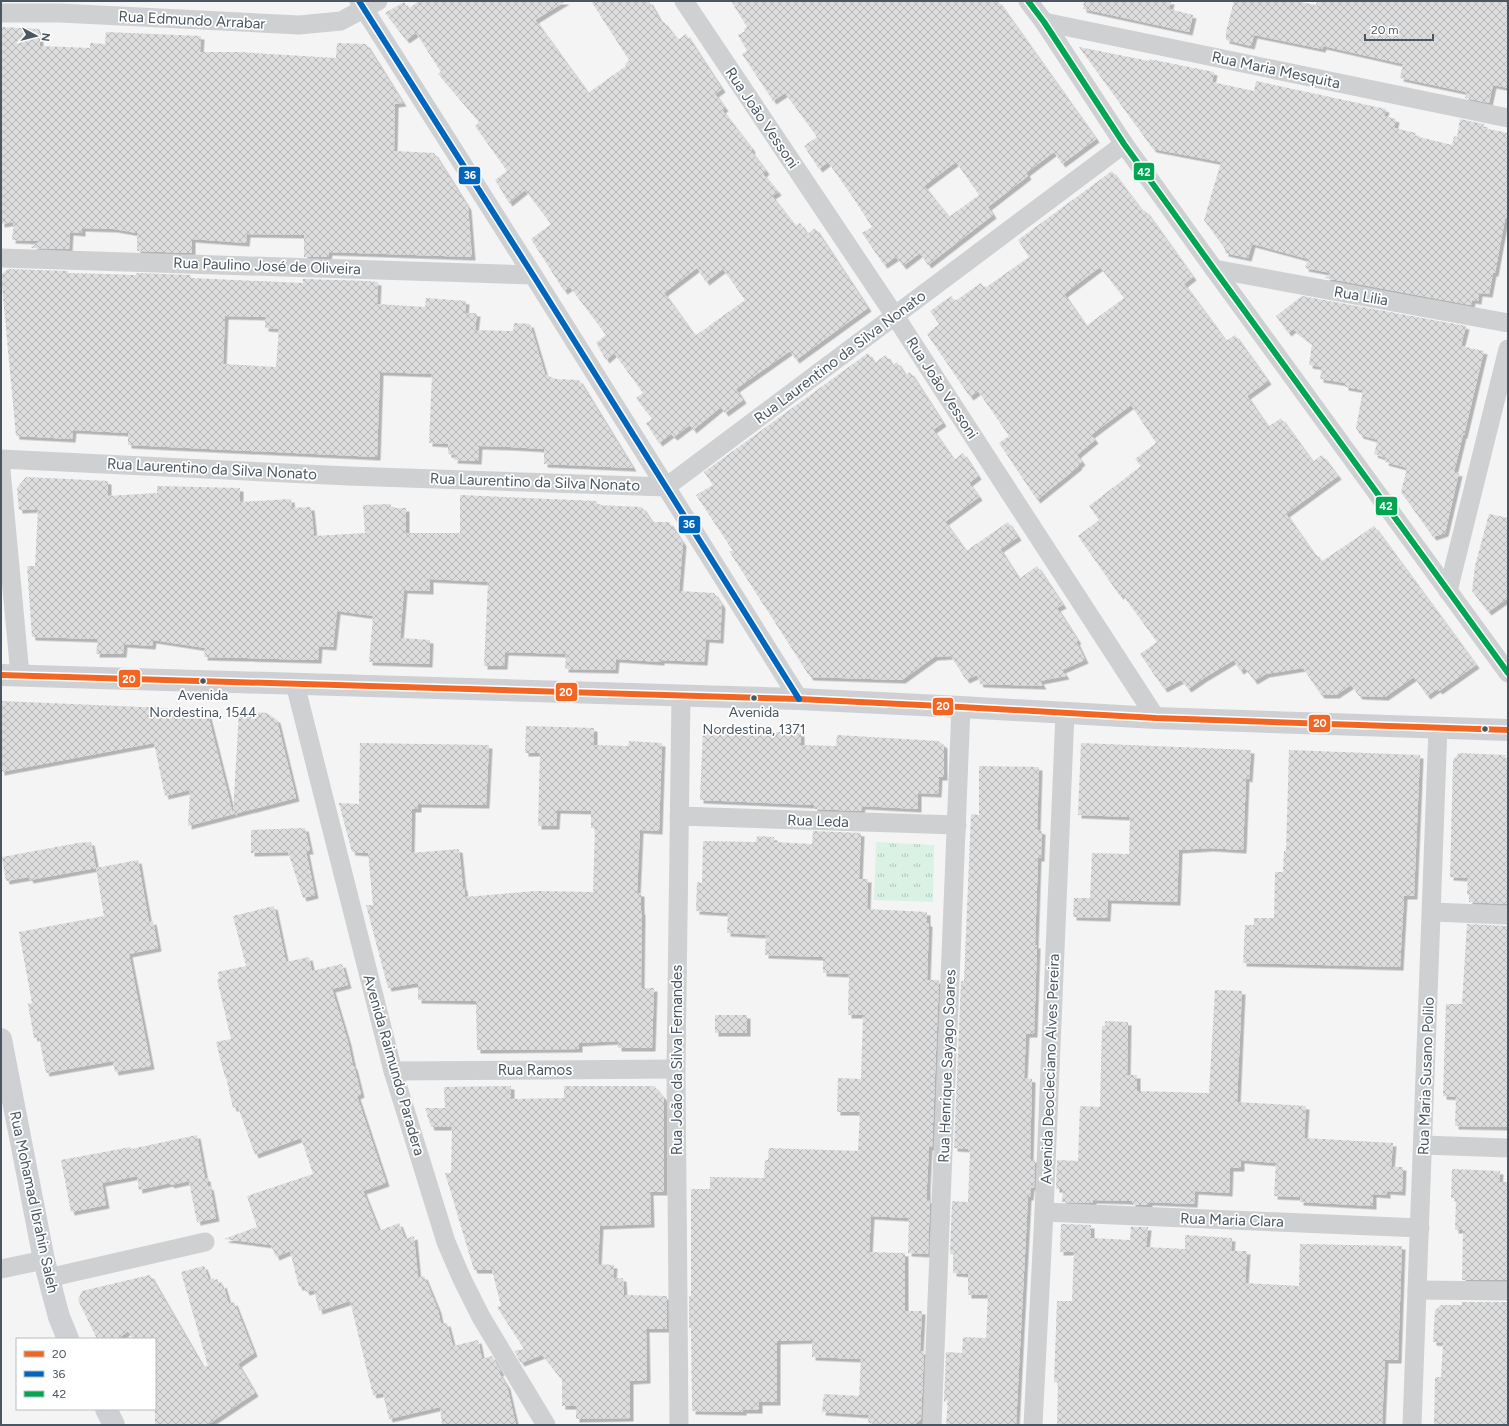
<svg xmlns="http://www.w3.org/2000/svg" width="1509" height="1426" viewBox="0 0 1509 1426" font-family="Figtree,sans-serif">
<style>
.park{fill:url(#park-tufts)}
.building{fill:url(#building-cross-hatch);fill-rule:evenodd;filter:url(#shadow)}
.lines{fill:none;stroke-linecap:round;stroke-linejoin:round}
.street{stroke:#ced0d2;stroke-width:19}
.secondary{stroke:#ced0d4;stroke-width:22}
.bus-1-casing{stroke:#fff;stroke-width:9}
.bus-2-casing{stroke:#fff;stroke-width:9}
.bus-3-casing{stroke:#fff;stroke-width:9}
.bus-1{stroke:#f26522;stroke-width:6}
.bus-2{stroke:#0065bd;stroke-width:6}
.bus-3{stroke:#00a651;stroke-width:6}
.bus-dot{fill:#4a5661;stroke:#fff;stroke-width:1.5}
.labels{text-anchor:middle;stroke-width:3.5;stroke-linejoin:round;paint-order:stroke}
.bus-label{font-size:14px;fill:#4a5661;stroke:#fff}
.street-label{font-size:15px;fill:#4a5661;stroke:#fff}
.line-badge{stroke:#fff;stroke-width:1.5}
.badge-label{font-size:11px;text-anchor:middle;font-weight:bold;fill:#fff}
</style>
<defs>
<pattern id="park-tufts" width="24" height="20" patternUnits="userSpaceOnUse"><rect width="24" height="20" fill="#d9f2e3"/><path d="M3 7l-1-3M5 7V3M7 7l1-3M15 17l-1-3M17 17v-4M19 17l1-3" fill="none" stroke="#b2c7bb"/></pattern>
<pattern id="building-cross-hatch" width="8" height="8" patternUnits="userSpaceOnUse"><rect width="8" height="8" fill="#ddddde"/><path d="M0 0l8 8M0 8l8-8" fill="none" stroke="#b5b6b7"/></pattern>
<filter id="shadow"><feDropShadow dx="3.5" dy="3.5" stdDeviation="0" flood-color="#0004"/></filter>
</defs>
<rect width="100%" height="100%" fill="#f4f4f4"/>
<polygon class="park" points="876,842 934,845 933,902 874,900"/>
<g class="building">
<path d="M419,1H566L535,20L588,93L626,66L625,64L629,60L591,1H649L661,22L663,21L678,40L686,34L722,89L715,94L725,108L722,110L752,149L751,151L766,171L763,174L778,192L772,196L795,226L800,223L807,234L815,228L868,308L796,360L790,351L736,389L743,400L725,413L721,407L693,430L690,425L674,437L671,434L659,443L646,423L652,419L636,398L643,393L614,353L606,360L596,343L606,335L570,287L564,291L531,239L551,224L525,190L509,203L495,180L507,171L475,126L479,122L438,74L441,72L416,33L406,40L385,13L404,2L408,9ZM697,268L706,282L723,269L745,300L695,336L664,293Z"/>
<path d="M731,1H998L1096,139L1062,164L1054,152L1026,173L1028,176L988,207L993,215L928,265L920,253L903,266L896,257L884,265L862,233L872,227L854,199L828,162L819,169L804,146L817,137L785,93L773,101L742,54L747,51L738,35L745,31L744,29L747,27ZM956,162L984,202L979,195L949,217L924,186Z"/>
<polygon points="1084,1 1171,1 1169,9 1193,15 1189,32 1083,9"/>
<polygon points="1234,1 1295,1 1316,5 1317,1 1508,1 1508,88 1493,85 1489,103 1465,98 1466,92 1400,78 1403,64 1323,46 1322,49 1254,35 1251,46 1226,40 1226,32"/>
<polygon points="1,27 40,29 40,46 90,48 90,43 105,44 106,32 201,36 200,52 238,52 336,58 337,43 366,44 403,103 395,104 394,151 434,153 468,207 472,257 329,252 328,257 304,257 304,235 247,234 246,243 192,239 192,253 137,251 137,233 114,229 82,228 82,233 70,232 69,249 31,248 39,241 12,240 14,222 1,224"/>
<polygon points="1079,47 1149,61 1149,59 1214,72 1212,82 1254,91 1256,81 1386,109 1384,116 1396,119 1394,128 1416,133 1415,136 1452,145 1454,136 1457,137 1460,119 1484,124 1483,128 1508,133 1508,219 1505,219 1495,273 1493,273 1489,294 1479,293 1478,301 1472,300 1471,305 1325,278 1331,273 1305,268 1308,259 1252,244 1248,258 1225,253 1225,249 1204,220 1221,162 1153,149"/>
<path d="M1112,171L1143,212L1145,210L1193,277L1184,284L1226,341L1235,335L1268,381L1247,396L1268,427L1281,418L1313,462L1322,455L1338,476L1286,514L1314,554L1315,553L1321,562L1374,526L1476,665L1439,691L1437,689L1427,696L1414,677L1385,697L1359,696L1351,685L1336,695H1321L1303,668L1266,674L1254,681L1245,668L1240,671L1234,660L1204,678L1188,689L1181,680L1164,689L1140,654L1157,642L1122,594L1120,596L1078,536L1099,520L1089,506L1141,466L1135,459L1156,443L1131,405L1091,435L1095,440L1077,455L1082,462L1078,465L1079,466L1037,500L999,443L1009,436L978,391L970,397L927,334L939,324L930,311L951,296L955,301L981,283L985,288L1029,257L1018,240ZM1100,267L1124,298L1086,326L1064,294Z"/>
<path d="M8,269L68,271V273L108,274L136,275V273L191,275V278L303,283V279L368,281L378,282L377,304L425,307L426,298L466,301L465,313H477L475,330L513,331L514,323L530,324L545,374L555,379L579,380L633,468L544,464V449L510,447L479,446L478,461L454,460L455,455L448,454V444L429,443L432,374L380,372L377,457L128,445V433L73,430L72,439L16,436L1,275ZM225,316L265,317V328L279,329L276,367L223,364Z"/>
<polygon points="1302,296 1466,326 1461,346 1484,351 1464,435 1463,435 1454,472 1459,473 1445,533 1433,537 1401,492 1407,468 1385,462 1386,458 1374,454 1378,440 1360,435 1356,428 1363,390 1345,387 1345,383 1320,379 1322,367 1309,365 1312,344 1293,329 1288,333 1276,316"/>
<polygon points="868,353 874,363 886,355 892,365 897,362 905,375 910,372 943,423 933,430 954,460 963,453 978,476 969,483 979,497 945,522 966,551 1008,522 1018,537 1000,549 1019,579 1037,566 1063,605 1057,608 1078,641 1076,641 1085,660 1062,670 1066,676 1040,681 1043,686 980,684 977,675 966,680 951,656 934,657 902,680 810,677 729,551 733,551 696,495 713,485 704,472"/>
<polygon points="26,477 108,481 108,496 157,493 157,486 240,488 240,502 291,499 292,508 311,507 314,536 365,533 363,505 391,504 391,508 406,508 406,533 460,533 460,495 597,501 597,505 642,507 652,522 669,522 683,543 679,591 714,593 722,605 720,640 706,639 704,662 661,660 661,662 616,659 615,670 565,669 566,654 505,652 504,666 484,666 488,582 430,579 430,591 404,590 400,638 430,640 429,664 369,662 373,616 337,611 333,647 319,646 318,660 204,657 205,648 153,640 152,646 124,644 123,654 96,654 98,639 32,637 27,566 35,566 38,509 19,510 17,488"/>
<polygon points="1489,514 1508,518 1508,598 1488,612 1472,591 1475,566"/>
<polygon points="1,701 190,709 191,715 207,711 233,814 239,711 267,713 277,720 296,798 188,826 190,790 165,796 154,743 1,772"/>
<polygon points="526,726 594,728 594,745 628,746 629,741 662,743 659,831 640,830 637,893 641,893 641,911 642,911 641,988 654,988 652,1048 618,1048 618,1041 579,1043 579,1049 477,1050 476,1001 418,1000 418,983 388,988 366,905 373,905 368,853 352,852 339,803 359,804 360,743 489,745 486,805 418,804 418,809 412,809 411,853 459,849 463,887 464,887 465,897 536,891 593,892 595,828 591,828 591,811 557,810 556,826 538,826 540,753 525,753"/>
<polygon points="703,728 801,733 801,745 836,746 837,735 938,741 944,745 944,777 939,777 938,794 918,793 918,809 862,806 861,811 814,809 814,805 700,800"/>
<polygon points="1081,743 1251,750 1249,779 1246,778 1243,850 1210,848 1179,850 1177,902 1108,900 1107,918 1073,917 1074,898 1090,898 1092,853 1129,854 1130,817 1078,815"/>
<polygon points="1289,750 1420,755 1414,896 1404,896 1400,967 1243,963 1245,925 1254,925 1254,918 1274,918 1275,872 1283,872 1284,851 1286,851"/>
<polygon points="1459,753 1506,755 1505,758 1508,758 1508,904 1469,902 1469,895 1467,895 1468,878 1450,877 1453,760"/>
<polygon points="979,766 1039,767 1037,830 1042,831 1041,858 1038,858 1035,945 1037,945 1034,1034 1026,1034 1024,1078 1032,1079 1030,1159 1035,1159 1034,1188 1031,1187 1030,1197 1028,1197 1016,1425 946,1425 948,1399 944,1402 946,1352 962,1353 963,1337 986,1338 988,1295 968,1295 968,1274 953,1273 953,1254 950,1254 952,1201 968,1202 970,1151 968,1151 969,1149 954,1148 961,981 964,981 971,814 979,815"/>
<polygon points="305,828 310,851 306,851 315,895 303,898 288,852 251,853 251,830"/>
<polygon points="813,831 861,833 859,879 868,879 867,909 927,912 927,923 929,923 927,980 939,980 932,1147 929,1147 927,1185 927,1200 930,1200 928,1254 908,1253 909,1218 871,1216 869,1252 905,1253 905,1311 922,1311 920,1351 924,1351 921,1419 914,1425 868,1423 869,1415 822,1412 824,1394 859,1396 861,1359 812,1357 812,1340 777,1341 777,1402 759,1402 759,1410 743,1410 743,1412 692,1411 691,1328 689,1328 689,1296 691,1296 691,1189 710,1189 710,1177 764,1178 765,1160 768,1160 769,1148 858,1151 860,1112 837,1112 838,1078 861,1079 863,1015 848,1015 849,974 823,973 823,957 765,955 766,935 727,933 728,913 696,911 697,882 702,883 703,841 756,842 757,836 774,837 774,842 812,844"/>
<polygon points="91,842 96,868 138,860 149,922 153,921 158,948 129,954 151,1066 115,1072 113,1061 46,1073 39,1037 34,1038 28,1004 32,1003 19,932 104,916 96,868 30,880 29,877 6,881 2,857 78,843"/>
<polygon points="274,906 286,962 309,957 312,971 342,964 348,985 332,989 348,1042 353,1066 354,1066 361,1094 357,1096 386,1183 363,1191 379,1231 399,1223 405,1239 414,1236 418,1278 424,1276 438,1310 441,1324 447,1323 453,1346 478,1340 482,1359 492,1356 501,1372 499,1373 507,1386 516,1425 442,1425 440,1407 389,1419 383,1393 373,1395 350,1301 319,1311 314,1290 306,1292 304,1286 299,1287 290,1251 276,1257 271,1245 224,1239 257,1227 247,1196 313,1174 301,1138 255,1155 238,1107 233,1108 226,1077 225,1077 216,1042 231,1039 217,979 219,979 218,972 246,966 233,916"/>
<polygon points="1467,924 1508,926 1508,1127 1455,1126 1456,1097 1443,1096 1446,1004 1462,1004"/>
<polygon points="1215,990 1242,991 1237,1102 1306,1106 1304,1138 1393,1143 1391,1167 1403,1167 1402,1192 1387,1191 1387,1195 1373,1194 1373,1206 1300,1202 1300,1197 1274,1196 1276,1163 1241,1160 1241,1168 1230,1168 1229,1193 1195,1191 1194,1204 1149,1202 1149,1205 1132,1205 1132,1201 1093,1200 1092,1203 1062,1202 1063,1189 1056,1189 1057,1160 1078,1161 1080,1106 1100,1107 1102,1026 1105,1026 1105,1021 1128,1022 1127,1075 1137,1075 1137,1091 1209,1093"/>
<rect x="715" y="1015" width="32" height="18"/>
<polygon points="511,1086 511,1099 564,1098 564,1086 654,1086 664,1098 664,1192 650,1192 651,1224 600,1226 598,1264 614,1265 613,1278 623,1278 624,1295 667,1296 667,1329 646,1329 647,1380 630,1381 630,1418 576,1419 576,1406 562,1406 562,1380 542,1355 521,1363 514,1351 524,1349 497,1307 501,1306 492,1270 474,1270 445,1173 451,1173 452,1127 431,1127 425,1108 445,1108 444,1087"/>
<polygon points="197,1135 205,1178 207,1178 208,1187 210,1186 216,1218 197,1222 189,1181 171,1185 170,1183 139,1190 137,1176 102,1183 106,1205 71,1212 61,1160 131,1147 131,1149"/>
<polygon points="1452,1169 1500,1171 1499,1182 1508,1182 1508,1280 1462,1280 1463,1230 1455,1230 1456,1198 1451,1198"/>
<polygon points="1061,1224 1091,1225 1091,1238 1130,1240 1131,1227 1148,1227 1146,1247 1185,1249 1185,1235 1232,1238 1231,1251 1247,1251 1245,1283 1299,1286 1300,1244 1402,1246 1398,1360 1385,1360 1382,1425 1288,1424 1287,1425 1057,1425 1058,1383 1054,1382 1057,1301 1072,1301 1074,1252 1060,1252"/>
<polygon points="204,1266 209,1280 214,1278 214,1280 218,1279 219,1287 223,1284 229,1304 234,1302 254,1353 238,1364 255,1393 207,1425 155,1425 155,1339 133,1339 128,1331 118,1339 97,1339 78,1300 82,1291 150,1275 203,1367 208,1366 181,1272"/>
<polygon points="1462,1302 1508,1302 1508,1425 1434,1425 1435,1377 1441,1377 1443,1343 1433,1342 1435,1310 1441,1305 1462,1305"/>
</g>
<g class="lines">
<g class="street">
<polyline points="359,1 533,275 799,699"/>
<polyline points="684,1 895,316 1156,718"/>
<polyline points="1028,1 1044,22 1124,144 1214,269 1508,673"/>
<polyline points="1,13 60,13 299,25 341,21 378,1"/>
<polyline points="1044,22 1508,118"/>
<polyline points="1,258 533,275"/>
<polyline points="1214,269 1508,323"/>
<polyline points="1,459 348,476 666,487 1124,144"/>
<polyline points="1,470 20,675"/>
<polyline points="1448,591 1508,349"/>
<polyline points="295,684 393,1071 446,1242 462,1279 481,1317 546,1425"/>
<polyline points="679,816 957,825"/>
<polyline points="1432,912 1508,915"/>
<polyline points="393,1071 676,1069"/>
<polyline points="1423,1145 1508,1148"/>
<polyline points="1044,1212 1420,1228"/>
<polyline points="1,1269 44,1260"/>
<polyline points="48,1278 205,1242"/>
<polyline points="1417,1290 1508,1291"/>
<polyline points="679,1425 676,1069 681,696"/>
<polyline points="932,1425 961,707"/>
<polyline points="1033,1425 1044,1212 1065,713"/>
<polyline points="1412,1425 1438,727"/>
</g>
<g class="secondary">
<polyline points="1,675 799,699 961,707 1156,718 1508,730"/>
<polyline points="1,1039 44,1260 59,1317 68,1339"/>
<polyline points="106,1409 114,1425"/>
</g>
<g class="bus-1-casing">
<polyline id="bus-1" points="1,675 799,699 961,707 1156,718 1508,730"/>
</g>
<g class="bus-2-casing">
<polyline id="bus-2" points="359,1 533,275 799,699"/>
</g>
<g class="bus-3-casing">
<polyline id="bus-3" points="1028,1 1044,22 1124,144 1214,269 1508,673"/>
</g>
<use href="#bus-1" class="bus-1"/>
<use href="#bus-2" class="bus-2"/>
<use href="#bus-3" class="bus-3"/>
</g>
<g class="bus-dot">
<circle cx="203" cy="681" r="3.5"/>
<circle cx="754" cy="698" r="3.5"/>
<circle cx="1485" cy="729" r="3.5"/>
</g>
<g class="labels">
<g class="bus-label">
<text x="203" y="700">Avenida<tspan x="203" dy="17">Nordestina, 1544</tspan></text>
<text x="754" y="717">Avenida<tspan x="754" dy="17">Nordestina, 1371</tspan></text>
</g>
<g class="street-label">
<text transform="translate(192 20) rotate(3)" y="5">Rua Edmundo Arrabar</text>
<text transform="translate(1276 70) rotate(12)" y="5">Rua Maria Mesquita</text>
<text transform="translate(762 118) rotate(56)" y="5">Rua João Vessoni</text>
<text transform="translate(267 266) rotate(2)" y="5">Rua Paulino José de Oliveira</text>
<text transform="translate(1361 296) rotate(10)" y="5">Rua Lilia</text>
<text transform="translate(840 357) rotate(-37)" y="5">Rua Laurentino da Silva Nonato</text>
<text transform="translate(942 388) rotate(57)" y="5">Rua João Vessoni</text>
<text transform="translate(212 469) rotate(3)" y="5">Rua Laurentino da Silva Nonato</text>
<text transform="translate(535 482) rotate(2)" y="5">Rua Laurentino da Silva Nonato</text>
<text transform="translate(818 821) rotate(2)" y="5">Rua Leda</text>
<text transform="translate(677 1060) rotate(-90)" y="5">Rua João da Silva Fernandes</text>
<text transform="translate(394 1065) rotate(74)" y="5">Avenida Raimundo Paradera</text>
<text transform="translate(947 1066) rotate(-88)" y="5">Rua Henrique Sayago Soares</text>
<text transform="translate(1050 1069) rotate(-88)" y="5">Avenida Deocleciano Alves Pereira</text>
<text x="535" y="1075">Rua Ramos</text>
<text transform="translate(1426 1076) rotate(-88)" y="5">Rua Maria Susano Polilo</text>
<text transform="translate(34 1202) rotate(78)" y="5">Rua Mohamad Ibrahin Saleh</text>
<text transform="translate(1232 1220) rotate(2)" y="5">Rua Maria Clara</text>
</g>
</g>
<g class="line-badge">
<rect x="1133" y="162" width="22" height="19" rx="4" fill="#00a651"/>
<rect x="458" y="166" width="23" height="19" rx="4" fill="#0065bd"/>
<rect x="1375" y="496" width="23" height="20" rx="4" fill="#00a651"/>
<rect x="678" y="515" width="23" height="19" rx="4" fill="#0065bd"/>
<rect x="118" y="669" width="23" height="19" rx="4" fill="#f26522"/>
<rect x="555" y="682" width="23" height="20" rx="4" fill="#f26522"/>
<rect x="932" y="697" width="22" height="19" rx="4" fill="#f26522"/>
<rect x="1308" y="714" width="23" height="19" rx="4" fill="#f26522"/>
</g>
<g class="badge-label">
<text x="1144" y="176">42</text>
<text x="470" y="179">36</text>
<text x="1386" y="510">42</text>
<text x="689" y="528">36</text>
<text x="129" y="683">20</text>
<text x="566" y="696">20</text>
<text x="943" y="710">20</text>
<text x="1320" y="727">20</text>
</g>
<rect width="1509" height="1426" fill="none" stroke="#4a5661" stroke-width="4"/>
<rect x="16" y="1338" width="140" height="72" fill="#ffffff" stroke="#b7bbc0"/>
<rect x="24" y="1351" width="20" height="6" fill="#f26522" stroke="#b7bbc0"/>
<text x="52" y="1358" font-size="12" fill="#4a5661">20</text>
<rect x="24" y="1371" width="20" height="6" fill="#0065bd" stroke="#b7bbc0"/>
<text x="52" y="1378" font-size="12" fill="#4a5661">36</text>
<rect x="24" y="1391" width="20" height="6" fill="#00a651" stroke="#b7bbc0"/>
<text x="52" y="1398" font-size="12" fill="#4a5661">42</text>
<g transform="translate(36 36) rotate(97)" stroke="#ffffff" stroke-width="3" paint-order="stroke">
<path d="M0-3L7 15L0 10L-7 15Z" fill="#4a5661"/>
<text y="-6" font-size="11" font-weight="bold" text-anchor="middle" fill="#4a5661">N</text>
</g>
<path d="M1365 34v6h68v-6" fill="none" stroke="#4a5661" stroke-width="2"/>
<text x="1371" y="34" font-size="12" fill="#4a5661" stroke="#ffffff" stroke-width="3" paint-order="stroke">20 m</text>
</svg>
